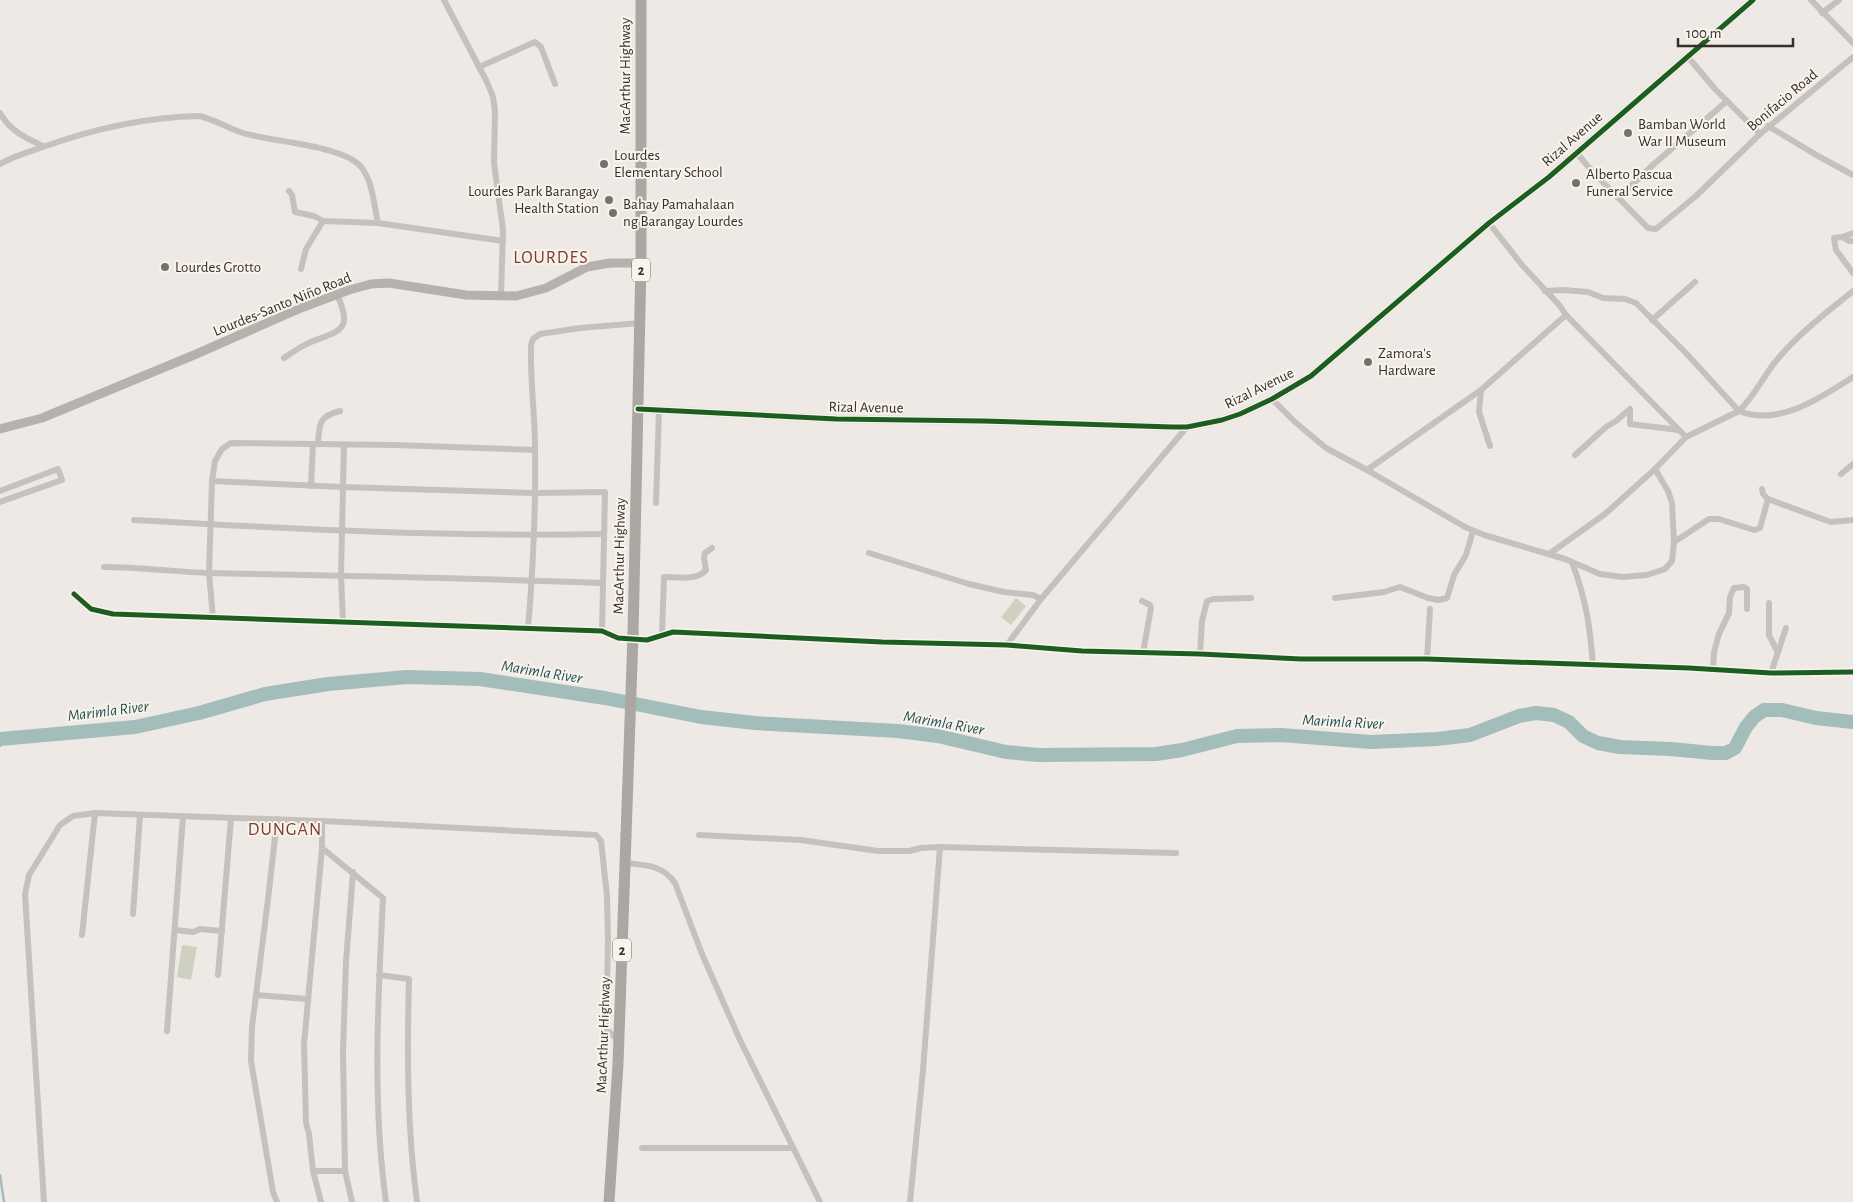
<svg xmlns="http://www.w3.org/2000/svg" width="1853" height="1202" viewBox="0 0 1853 1202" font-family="'Alegreya Sans',sans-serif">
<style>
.green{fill:#cfd1c0}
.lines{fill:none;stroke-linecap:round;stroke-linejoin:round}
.stream{stroke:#a3bdbb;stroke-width:2.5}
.river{stroke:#a3bdbb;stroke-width:14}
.minor{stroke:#c7c1bd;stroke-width:6}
.tertiary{stroke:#c7c1bd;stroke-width:8}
.secondary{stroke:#b7b1ae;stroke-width:9}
.trunk{stroke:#aca7a2;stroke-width:11}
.trunk-bridge{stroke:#aca7a2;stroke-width:11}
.cycleway-casing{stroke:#f8f3ed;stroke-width:8}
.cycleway{stroke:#1b5e20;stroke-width:5}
.poi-dot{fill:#77706c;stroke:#f8f3ed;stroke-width:2}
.labels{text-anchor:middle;stroke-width:4;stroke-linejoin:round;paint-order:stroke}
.shield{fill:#f8f3ed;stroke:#716a65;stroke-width:1}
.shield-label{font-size:14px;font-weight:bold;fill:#372f2b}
.street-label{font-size:15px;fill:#372f2b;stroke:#f8f3ed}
.poi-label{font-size:15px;fill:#372f2b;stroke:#f8f3ed;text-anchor:start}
.water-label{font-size:16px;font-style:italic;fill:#255254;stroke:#f8f3ed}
.quarter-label{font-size:18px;letter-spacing:1px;fill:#7d3e2e;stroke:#f8f3ed}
</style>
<rect width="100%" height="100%" fill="#eee9e4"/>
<g class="green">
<polygon points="1016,598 1026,606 1011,625 1001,617"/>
<polygon points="182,945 197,947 191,980 177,977"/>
</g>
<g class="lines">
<g class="stream">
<polyline points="0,746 6,739"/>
<polyline points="0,1175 4,1202"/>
</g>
<polyline class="river" points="0,739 135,727 199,713 265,694 328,684 407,677 480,679 605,698 701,717 755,723 898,731 938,736 1006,752 1039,755 1156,754 1182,750 1237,736 1281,735 1371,742 1437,739 1470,735 1519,716 1536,713 1554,715 1569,722 1583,736 1598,743 1620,747 1671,749 1712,753 1726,753 1735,748 1746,727 1754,717 1764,710 1782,710 1816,718 1853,722"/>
<g class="minor">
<polyline points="444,0 487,82 493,97 495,111 494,163 503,230 501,297"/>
<polyline points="1811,0 1853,43"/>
<polyline points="1822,13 1839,0"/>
<polyline points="1688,57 1715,89 1760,134"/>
<polyline points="479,67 535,42 541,47 555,84"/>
<path d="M0,113C10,131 26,138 43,146"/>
<polyline points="1768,126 1818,156 1853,175"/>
<polyline points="1576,152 1591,170 1648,228 1656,229 1696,196 1760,134 1853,57"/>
<path d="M0,164C14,156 28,152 43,147C93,129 147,117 200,116C215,120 228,128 243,133C272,142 345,145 362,168C373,183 374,206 378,223"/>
<polyline points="289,191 292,195 295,212 314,216 323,221"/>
<polyline points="1618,198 1654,164 1727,101"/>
<polyline points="1489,223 1522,265 1560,306 1566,315"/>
<polyline points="1853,233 1843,237 1834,238 1836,250 1853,273"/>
<polyline points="1843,237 1849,241 1853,241"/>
<polyline points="301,269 306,249 323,221 378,223 503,241"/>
<path d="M1545,291L1563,290L1588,292L1603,298L1625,299L1636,303L1685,352L1739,411C1778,427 1820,398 1853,377"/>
<polyline points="1652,320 1695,282"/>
<path d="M284,358C293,352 301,346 311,342C341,330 353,331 337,294"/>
<polyline points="1481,390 1479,412 1490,446"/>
<polyline points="1272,399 1295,422 1326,448 1367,470 1465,527 1484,535 1565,559 1600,574 1622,577 1647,575 1665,569 1672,561 1674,542 1672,503 1668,491 1655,469"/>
<path d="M318,444C319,424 319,416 340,411"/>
<polyline points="1575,455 1606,427 1616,421 1630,409 1630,424 1679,430"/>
<polyline points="1367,470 1481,390 1566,315 1686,437"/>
<polyline points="1841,474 1853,464"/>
<polyline points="212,481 343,487 535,493 605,492 602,631"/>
<polyline points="311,486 313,444"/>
<polyline points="1762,489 1763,494 1768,499 1825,520 1831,522 1853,520"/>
<polyline points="0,491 58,469 62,480 0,502"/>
<polyline points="656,503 659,410"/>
<path d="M134,520C290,529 446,537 603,534"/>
<polyline points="1674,542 1709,519 1719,519 1754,530 1760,528 1768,499"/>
<polyline points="869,553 969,584 1004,592 1033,595 1041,599"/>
<path d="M1549,554L1605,514L1655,469L1686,437L1739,411C1754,397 1763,377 1776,361C1798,334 1826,313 1853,291"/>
<path d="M1572,562C1586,600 1590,625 1593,666"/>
<path d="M104,567C140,567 175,572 210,573C341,576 471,578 602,583"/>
<polyline points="74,594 91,609 113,614 602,631 618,638 647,640 673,632 882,642 1007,645 1082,651 1200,654 1301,659 1427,659 1689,668 1771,673 1853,672"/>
<polyline points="1335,598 1384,592 1400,587 1428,598 1438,600 1447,598 1454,575 1466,555 1473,531"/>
<polyline points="1142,601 1150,605 1151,608 1143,653"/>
<polyline points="1769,603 1769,635 1777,651"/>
<polyline points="213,618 209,573 212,481 215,461 222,449 231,443 394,445 535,450"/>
<polyline points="343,622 341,576 344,445"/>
<path d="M528,629C533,569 536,509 535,449C535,414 530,380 531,345L533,339L540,334L580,328L640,323"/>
<path d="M662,634L664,577C677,577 697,581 706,570L704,558L705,553L712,548"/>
<polyline points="1007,645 1041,599 1187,427"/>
<polyline points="1200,654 1202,621 1207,601 1213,599 1251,598"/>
<polyline points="1427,659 1430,609"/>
<polyline points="1713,669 1714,652 1719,634 1729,613 1730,597 1734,588 1744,587 1747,589 1747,609"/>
<polyline points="1771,673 1786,628"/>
<polyline points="277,819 269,891 252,1027 251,1061 273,1192 277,1202"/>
<polyline points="699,835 801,840 878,851 909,851 921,848 940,847 1176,853"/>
<path d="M322,848L383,898C378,1000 372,1101 386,1202"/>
<path d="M625,863C645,865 663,865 675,883L702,954L740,1040L820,1202"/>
<polyline points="133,914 140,815"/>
<polyline points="175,930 193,932 200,929 222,931"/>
<polyline points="82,935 95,813"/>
<polyline points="218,975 231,818"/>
<path d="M379,975L409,979C407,1053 407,1128 417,1202"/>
<polyline points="256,995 308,999"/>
<polyline points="167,1031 183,816"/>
<polyline points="642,1148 793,1148"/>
<polyline points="313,1171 345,1171"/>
<polyline points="44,1202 25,894 29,875 60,825 73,816 95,813 322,821 596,835 601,841 607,896 608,942 606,1029 619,1041"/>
<polyline points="321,1202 313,1171 309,1134 306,1123 304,1044 322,848 322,821"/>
<polyline points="352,1202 345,1171 343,1051 346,962 353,872"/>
<polyline points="910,1202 923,1070 940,847"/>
</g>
<polyline class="tertiary" points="638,409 836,419 983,421 1172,427 1187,427 1222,420 1240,414 1272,399 1311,376 1489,223 1549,177 1753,0"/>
<polyline class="secondary" points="0,429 42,418 194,355 301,308 349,290 371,284 389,283 466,295 516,296 546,288 587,267 610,263 641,263"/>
<g class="trunk">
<polyline points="633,635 641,263 641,0"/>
<polyline points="609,1202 618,1064 626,836"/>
</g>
<polyline class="trunk-bridge" points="626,836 633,635"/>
<g class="cycleway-casing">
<g id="cycleway">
<polyline points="638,409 836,419 983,421 1172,427 1187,427 1222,420 1240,414 1272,399 1311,376 1489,223 1549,177 1753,0"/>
<polyline points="74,594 91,609 113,614 602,631 618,638 647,640 673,632 882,642 1007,645 1082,651 1200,654 1301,659 1427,659 1689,668 1771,673 1853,672"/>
</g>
</g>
<use href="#cycleway" class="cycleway"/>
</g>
<g class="poi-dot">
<circle cx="1628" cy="133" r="5"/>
<circle cx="604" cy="164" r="5"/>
<circle cx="1576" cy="183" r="5"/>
<circle cx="609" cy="200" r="5"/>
<circle cx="613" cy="213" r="5"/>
<circle cx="165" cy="267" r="5"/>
<circle cx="1368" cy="362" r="5"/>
</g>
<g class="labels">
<g class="shield">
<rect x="632" y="258.5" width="18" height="23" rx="4"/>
<rect x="613" y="938.5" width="18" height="23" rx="4"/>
</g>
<g class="shield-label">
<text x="641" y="275">2</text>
<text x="622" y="955">2</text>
</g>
<g class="street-label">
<text transform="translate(625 76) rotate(-90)" y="5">MacArthur Highway</text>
<text transform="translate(1782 100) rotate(-40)" y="5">Bonifacio Road</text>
<text transform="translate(1572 139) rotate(-41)" y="5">Rizal Avenue</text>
<text transform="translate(282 304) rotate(-22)" y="5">Lourdes-Santo Niño Road</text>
<text transform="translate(1259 388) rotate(-26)" y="5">Rizal Avenue</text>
<text transform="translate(866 407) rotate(1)" y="5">Rizal Avenue</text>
<text transform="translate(619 556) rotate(-89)" y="5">MacArthur Highway</text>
<text transform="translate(603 1035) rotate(-88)" y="5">MacArthur Highway</text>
</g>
<g class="poi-label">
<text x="1638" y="129">Bamban World<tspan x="1638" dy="17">War II Museum</tspan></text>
<text x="614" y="160">Lourdes<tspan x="614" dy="17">Elementary School</tspan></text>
<text x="1586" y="179">Alberto Pascua<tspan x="1586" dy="17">Funeral Service</tspan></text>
<text x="599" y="196" text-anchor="end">Lourdes Park Barangay<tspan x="599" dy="17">Health Station</tspan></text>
<text x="623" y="209">Bahay Pamahalaan<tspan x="623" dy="17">ng Barangay Lourdes</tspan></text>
<text x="175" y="272">Lourdes Grotto</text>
<text x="1378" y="358">Zamora's<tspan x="1378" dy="17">Hardware</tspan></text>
</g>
<g class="water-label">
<text transform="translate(542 671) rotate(9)" y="6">Marimla River</text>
<text transform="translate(108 710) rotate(-7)" y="6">Marimla River</text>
<text transform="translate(1343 721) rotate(3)" y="6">Marimla River</text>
<text transform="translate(944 722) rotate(10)" y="6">Marimla River</text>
</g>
<g class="quarter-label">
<text x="551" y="263">LOURDES</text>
<text x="285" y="835">DUNGAN</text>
</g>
</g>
<path d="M1678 38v8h115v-8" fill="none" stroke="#372f2b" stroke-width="2.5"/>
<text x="1686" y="38" font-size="15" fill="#372f2b" stroke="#f8f3ed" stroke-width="4" paint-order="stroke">100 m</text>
</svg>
